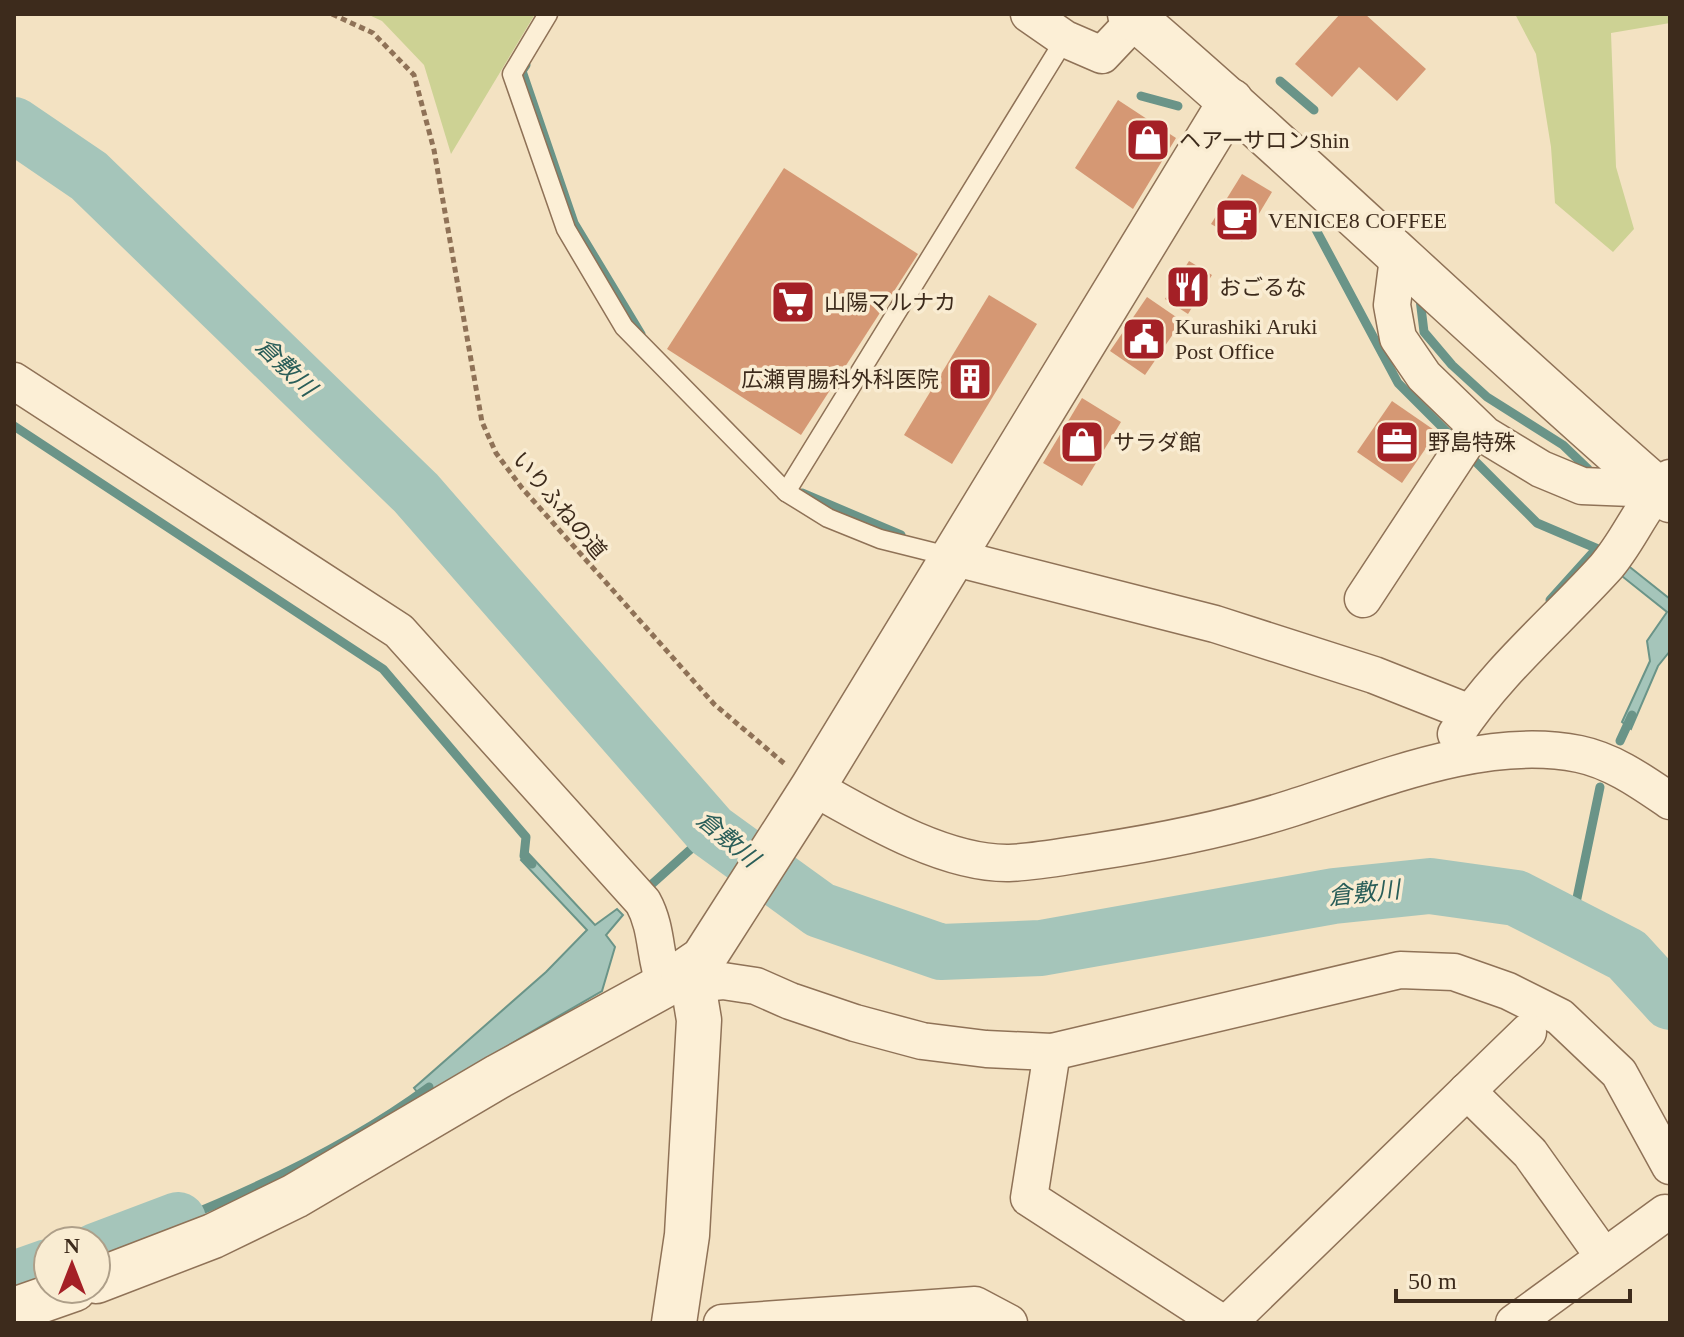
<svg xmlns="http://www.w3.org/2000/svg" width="1684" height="1337" viewBox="0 0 1684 1337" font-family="'Times New Roman','Noto Sans JP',serif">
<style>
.green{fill:#cdd294}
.water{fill:#a5c5ba;stroke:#6a9488;stroke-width:2}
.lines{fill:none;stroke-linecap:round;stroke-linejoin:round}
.stream{stroke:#6a9488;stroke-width:9}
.river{stroke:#a5c5ba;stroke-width:56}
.building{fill:#d59874}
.service-casing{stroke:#8f7257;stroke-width:21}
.minor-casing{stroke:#8f7257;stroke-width:39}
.tertiary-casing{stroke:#8f7257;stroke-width:47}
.path{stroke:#8f7257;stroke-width:5;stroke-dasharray:6 4;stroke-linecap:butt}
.service{stroke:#fcefd6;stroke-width:18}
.minor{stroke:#fcefd6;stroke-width:36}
.tertiary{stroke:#fcefd6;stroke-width:44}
.labels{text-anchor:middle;stroke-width:7;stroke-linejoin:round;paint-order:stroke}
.poi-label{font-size:22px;fill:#3d2b1c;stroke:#f9ecd2;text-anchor:start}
.street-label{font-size:22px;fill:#3d2b1c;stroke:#f9ecd2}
.water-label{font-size:24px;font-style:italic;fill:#2a5e59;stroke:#f9ecd2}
</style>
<rect width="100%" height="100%" fill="#f3e2c2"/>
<g class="green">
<polygon points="367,14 535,14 451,154 424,65 382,21"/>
<polygon points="1515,14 1670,14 1670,23 1611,33 1616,167 1634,229 1613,252 1555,203 1551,147 1536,54"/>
</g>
<g class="water">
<polygon points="1626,564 1670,599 1670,651 1658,666 1631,729 1622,722 1650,661 1647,641 1667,612 1618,573"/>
<polygon points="528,853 595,925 617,909 623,915 606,935 615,947 602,991 519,1039 423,1100 414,1088 546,972 587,930 521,860"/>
</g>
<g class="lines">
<g class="stream">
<polyline points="526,65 522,71 574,223 641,334"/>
<polyline points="1280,81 1314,110"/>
<polyline points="1141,96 1178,106"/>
<polyline points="1314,226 1398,383 1457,442"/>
<polyline points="1420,299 1424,332 1452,365 1487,397 1563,445 1588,469"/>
<polyline points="14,426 383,669 526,837 524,856 532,864"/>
<polyline points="1467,453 1537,523 1598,549"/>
<polyline points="802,493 901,535"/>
<polyline points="1550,600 1596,549"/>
<polyline points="1620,741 1632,715"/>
<polyline points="652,884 711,831"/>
<polyline points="1571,927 1600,787"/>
<path d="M178,1220C265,1185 353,1143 429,1087"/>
</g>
<g class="river">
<polyline points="14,125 89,176 416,493 711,831 820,910 941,952 1041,948 1334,896 1430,886 1516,898 1627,955 1670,1002"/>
<polyline points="96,1251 178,1220"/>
<polyline points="14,1279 48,1267"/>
</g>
</g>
<g class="building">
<polygon points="1340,14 1365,14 1426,69 1397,101 1359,67 1332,97 1295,64"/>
<polygon points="1118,100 1176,138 1133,209 1075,168"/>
<polygon points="784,168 918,254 801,435 667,349"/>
<polygon points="1242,174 1272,192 1242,242 1211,224"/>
<polygon points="1189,261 1212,275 1188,314 1165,299"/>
<polygon points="989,295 1037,324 952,464 904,435"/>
<polygon points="1147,297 1182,321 1145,375 1110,351"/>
<polygon points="1082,398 1121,422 1082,486 1043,463"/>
<polygon points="1392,401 1437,432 1402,483 1357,452"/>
</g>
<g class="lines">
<g class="service-casing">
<g id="service">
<polyline points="548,14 512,74 566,229 624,327 786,492 828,518 880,539 952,557"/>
<polyline points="786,492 1065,39"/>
</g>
</g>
<g class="minor-casing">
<g id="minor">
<polyline points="1029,14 1065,39 1102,55 1136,19"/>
<polyline points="1398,258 1392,305 1398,338 1424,376 1485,435 1541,469 1582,486 1657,489"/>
<path d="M14,381L399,631L643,902C658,929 654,957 665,985"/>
<polyline points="952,557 1215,624 1374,675 1470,713"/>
<polyline points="1363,599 1476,427"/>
<path d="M1456,734C1497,671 1555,623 1605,568C1630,540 1642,503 1670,478"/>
<path d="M813,787C868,818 944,864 1009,863C1037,862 1066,856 1094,852C1159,842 1226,829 1289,809C1378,781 1484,735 1579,754C1613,761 1642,782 1670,801"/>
<polyline points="693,984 723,981 756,986 790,1001 855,1023 922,1041 986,1049 1052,1052 1400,970 1454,972 1508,991 1560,1017 1619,1073 1670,1166"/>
<polyline points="1052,1052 1029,1198 1222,1323"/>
<polyline points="1467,1091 1530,1153 1604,1257"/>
<polyline points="722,1323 975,1305 1009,1323"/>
<polyline points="1228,1323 1528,1032"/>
<polyline points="1514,1323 1665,1213"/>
</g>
</g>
<g class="tertiary-casing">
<g id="tertiary">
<path d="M1130,14C1314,172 1487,342 1670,500"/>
<polyline points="96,1281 213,1236 295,1196 499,1076 665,985 703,959 813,787 1231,101"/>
<polyline points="14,1310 74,1289"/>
<polyline points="674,1323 687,1235 699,1020 693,984 683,974"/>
</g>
</g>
<polyline class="path" points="332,14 373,33 414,75 434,150 482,422 496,453 522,488 714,704 786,765"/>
<use href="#service" class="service"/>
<use href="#minor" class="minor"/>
<use href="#tertiary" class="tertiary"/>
</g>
<defs>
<g id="shop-square" transform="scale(2.3)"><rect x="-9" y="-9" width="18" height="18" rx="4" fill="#a42026" stroke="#f9ecd2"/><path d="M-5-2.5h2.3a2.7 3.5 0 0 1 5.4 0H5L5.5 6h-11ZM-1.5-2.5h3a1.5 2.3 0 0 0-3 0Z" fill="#fff"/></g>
<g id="cafe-square" transform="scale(2.3)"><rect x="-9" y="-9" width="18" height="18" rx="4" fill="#a42026" stroke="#f9ecd2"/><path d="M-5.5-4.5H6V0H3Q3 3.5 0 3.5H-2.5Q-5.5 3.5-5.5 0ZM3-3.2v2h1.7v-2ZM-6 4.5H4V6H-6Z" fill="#fff"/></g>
<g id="restaurant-square" transform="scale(2.3)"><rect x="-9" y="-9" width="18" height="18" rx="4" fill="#a42026" stroke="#f9ecd2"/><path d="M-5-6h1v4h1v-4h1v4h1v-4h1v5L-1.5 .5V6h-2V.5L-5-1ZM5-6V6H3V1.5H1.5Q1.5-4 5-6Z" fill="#fff"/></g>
<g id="supermarket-square" transform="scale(2.3)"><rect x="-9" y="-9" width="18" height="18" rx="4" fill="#a42026" stroke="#f9ecd2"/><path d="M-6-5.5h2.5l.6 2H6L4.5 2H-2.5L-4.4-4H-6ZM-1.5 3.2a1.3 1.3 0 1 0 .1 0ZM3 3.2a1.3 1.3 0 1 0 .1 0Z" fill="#fff"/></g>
<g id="civic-square" transform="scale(2.3)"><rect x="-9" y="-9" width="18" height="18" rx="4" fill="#a42026" stroke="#f9ecd2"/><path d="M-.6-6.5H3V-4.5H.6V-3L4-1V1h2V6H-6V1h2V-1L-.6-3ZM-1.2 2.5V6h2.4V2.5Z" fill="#fff"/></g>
<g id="building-square" transform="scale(2.3)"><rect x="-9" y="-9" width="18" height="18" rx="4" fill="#a42026" stroke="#f9ecd2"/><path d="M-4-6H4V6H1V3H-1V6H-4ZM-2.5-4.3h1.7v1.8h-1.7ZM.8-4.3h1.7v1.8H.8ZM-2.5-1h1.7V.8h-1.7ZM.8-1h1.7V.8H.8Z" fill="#fff"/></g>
<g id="office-square" transform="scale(2.3)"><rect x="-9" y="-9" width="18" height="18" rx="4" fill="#a42026" stroke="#f9ecd2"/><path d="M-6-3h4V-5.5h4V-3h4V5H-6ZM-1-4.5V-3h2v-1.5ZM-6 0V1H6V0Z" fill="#fff"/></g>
</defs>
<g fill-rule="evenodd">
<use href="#shop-square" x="1148" y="140"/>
<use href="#cafe-square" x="1237" y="220"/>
<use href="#restaurant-square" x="1188" y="287"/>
<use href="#supermarket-square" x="793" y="302"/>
<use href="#civic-square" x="1144" y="339"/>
<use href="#building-square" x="970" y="379"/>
<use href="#shop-square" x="1082" y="442"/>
<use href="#office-square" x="1397" y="442"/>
</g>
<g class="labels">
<g class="poi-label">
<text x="1179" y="148">ヘアーサロンShin</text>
<text x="1268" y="228">VENICE8 COFFEE</text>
<text x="1219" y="295">おごるな</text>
<text x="824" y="310">山陽マルナカ</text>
<text x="1175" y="334">Kurashiki Aruki<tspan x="1175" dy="25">Post Office</tspan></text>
<text x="939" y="387" text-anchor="end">広瀬胃腸科外科医院</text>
<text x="1113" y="450">サラダ館</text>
<text x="1428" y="450">野島特殊</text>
</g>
<g class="street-label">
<text transform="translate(560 505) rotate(50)" y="8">いりふねの道</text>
</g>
<g class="water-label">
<text transform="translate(286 367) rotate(44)" y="8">倉敷川</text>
<text transform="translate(728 839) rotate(40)" y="8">倉敷川</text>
<text transform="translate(1364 893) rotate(-6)" y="8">倉敷川</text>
</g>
</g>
<rect width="1684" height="1337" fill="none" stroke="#3d2b1c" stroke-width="32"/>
<g transform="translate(72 1265)"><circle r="38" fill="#f9ecd2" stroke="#ae9f89" stroke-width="2"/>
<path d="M0-6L14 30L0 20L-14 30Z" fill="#a42026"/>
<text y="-12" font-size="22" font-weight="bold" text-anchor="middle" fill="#3d2b1c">N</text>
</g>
<path d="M1396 1289v12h234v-12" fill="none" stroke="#3d2b1c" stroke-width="4"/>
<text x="1408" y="1289" font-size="24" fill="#3d2b1c" stroke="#f9ecd2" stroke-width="6" paint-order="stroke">50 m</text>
</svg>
